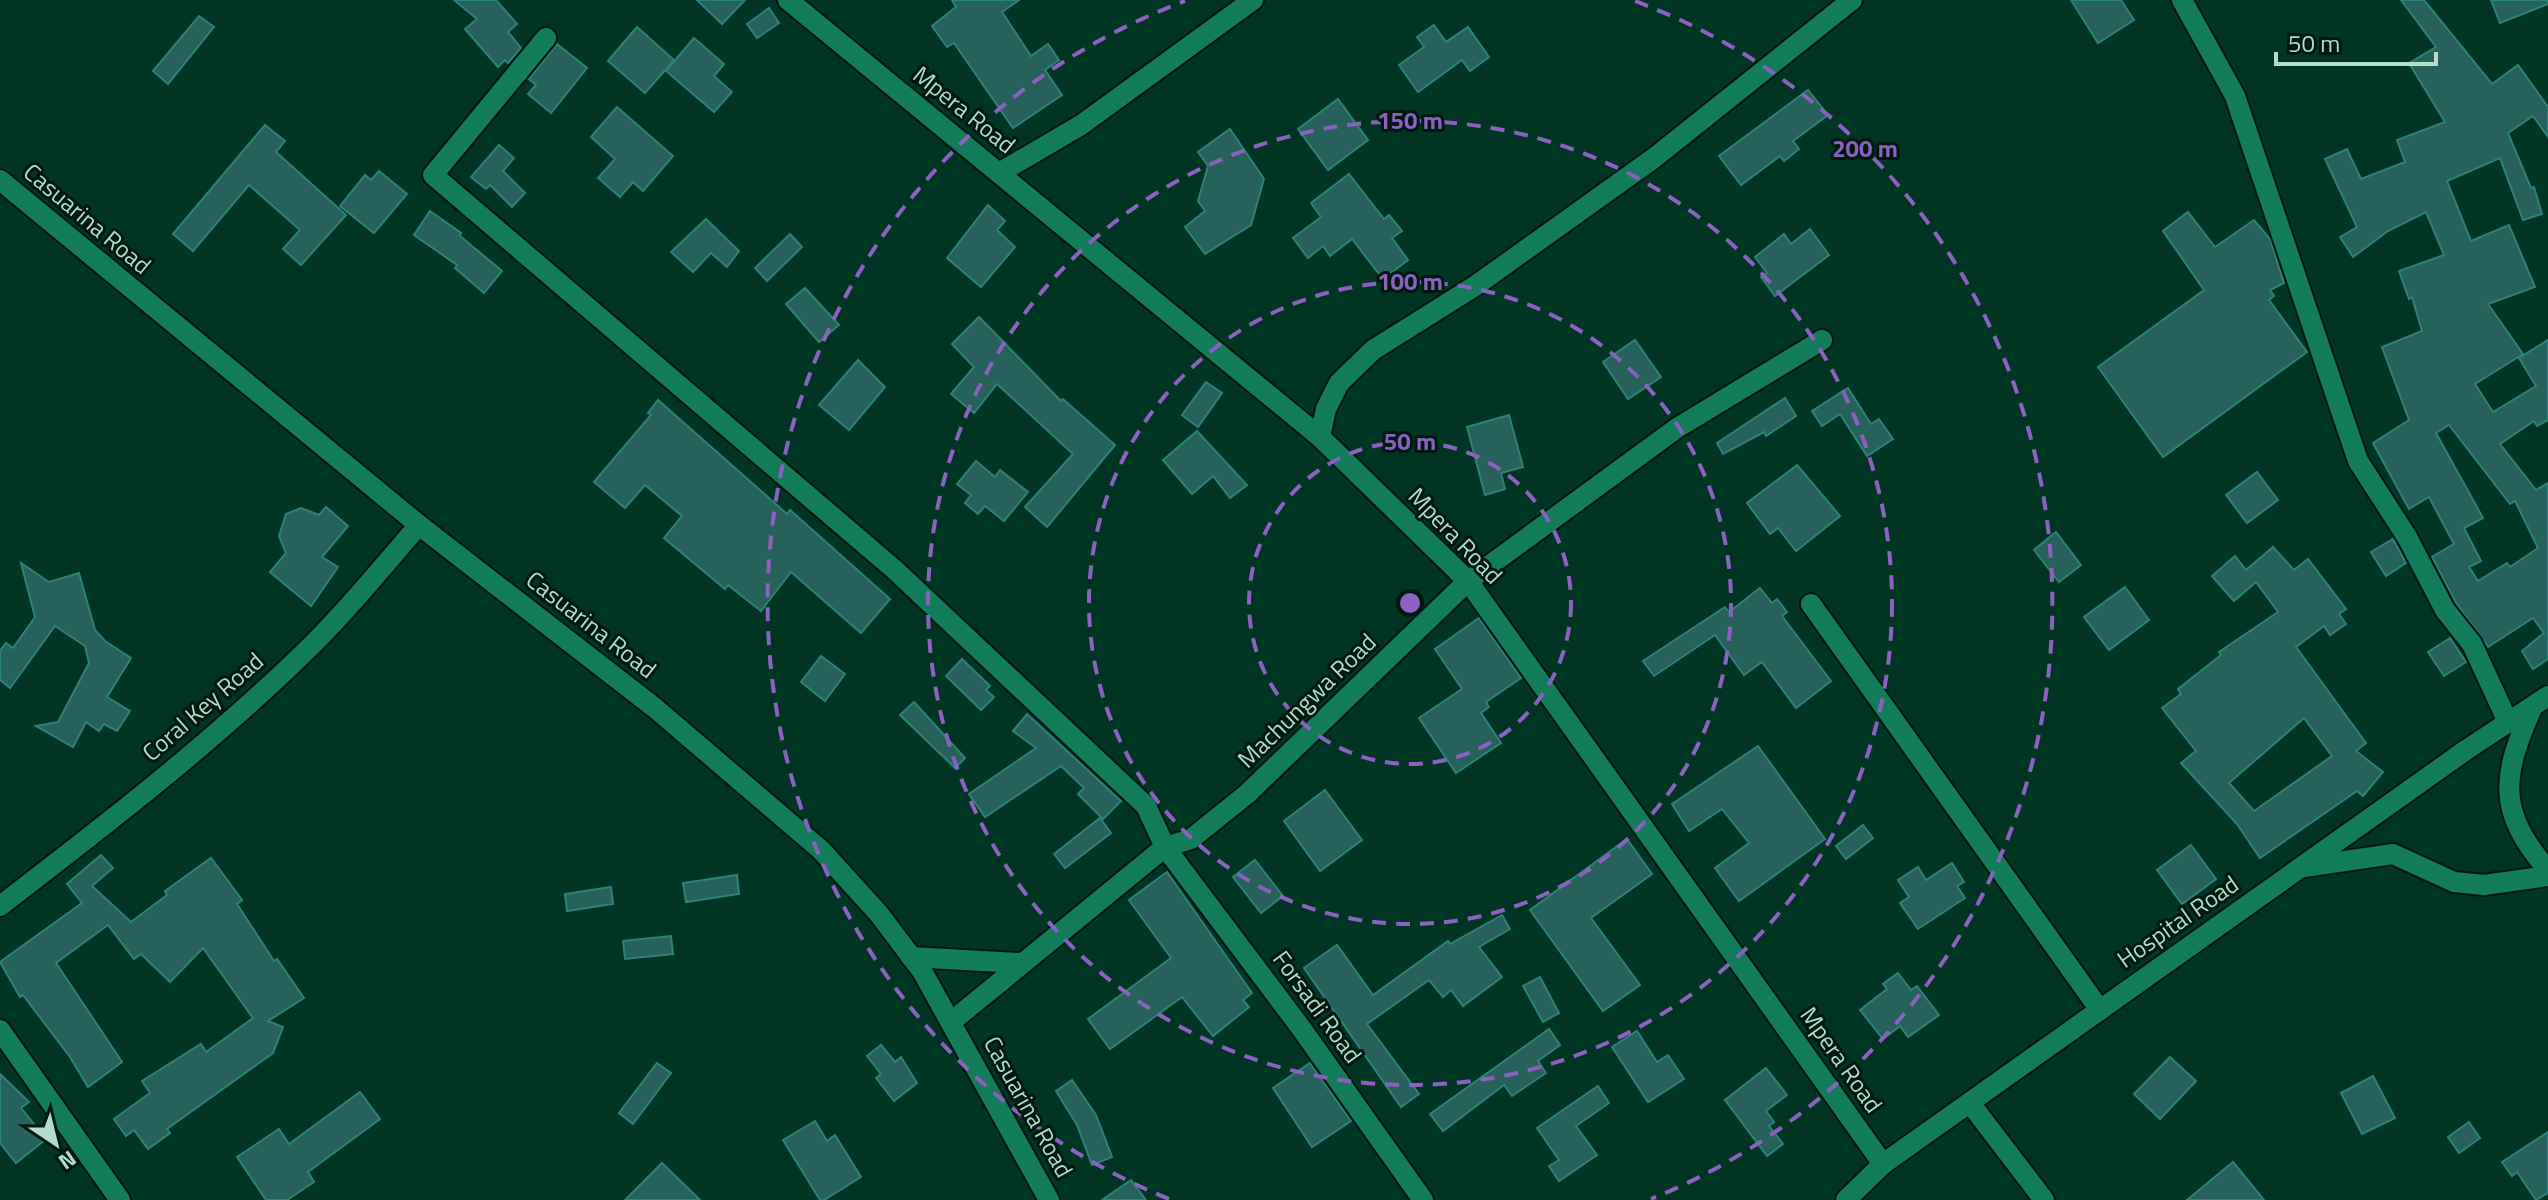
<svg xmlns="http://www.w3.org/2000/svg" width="2548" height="1200" viewBox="0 0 2548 1200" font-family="'Titillium Web',sans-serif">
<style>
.building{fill:#26615b;stroke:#2c837a;stroke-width:2;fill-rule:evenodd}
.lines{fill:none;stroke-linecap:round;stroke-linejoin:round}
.minor-casing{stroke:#00190f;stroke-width:24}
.tertiary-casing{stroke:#00190f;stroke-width:24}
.minor{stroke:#127c5b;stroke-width:20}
.tertiary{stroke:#127c5b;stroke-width:20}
.ring{fill:none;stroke:#8c61c2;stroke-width:4;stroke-dasharray:14 10}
.labels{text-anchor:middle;stroke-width:6;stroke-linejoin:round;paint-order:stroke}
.street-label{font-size:24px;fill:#b3ddca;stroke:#00190f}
.centre{fill:#8c61c2;stroke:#00190f;stroke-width:4}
.ring-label{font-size:24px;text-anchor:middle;font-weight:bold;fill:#8c61c2;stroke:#00190f;stroke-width:6;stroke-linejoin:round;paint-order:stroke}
</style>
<rect width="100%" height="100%" fill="#003423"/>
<g class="building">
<polygon points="454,0 496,0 517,24 508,32 521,48 508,63 505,60 498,67 465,29 477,19"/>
<polygon points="697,0 745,0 722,24"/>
<polygon points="952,0 1019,0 1002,12 1031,56 1048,44 1059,60 1045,70 1062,95 1013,128 954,43 947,47 932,26 956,7"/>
<polygon points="2071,0 2121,0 2134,20 2098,43"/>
<path d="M2401,0H2424L2492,84L2518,65L2548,107V137L2533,116L2508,133L2531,188L2534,187L2542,214L2523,220L2500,158L2447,181L2471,241L2509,225L2535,287L2488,304L2523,354L2475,384L2493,412L2536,386L2519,358L2548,340V420L2537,426L2534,421L2500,444L2536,490L2548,483V659L2533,669L2522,651L2544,633L2533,618L2488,647L2456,603L2432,557L2454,544L2429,497L2409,509L2373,443L2409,420L2382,347L2422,331L2412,297L2409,299L2399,271L2444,255L2426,212L2388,231L2353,257L2340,237L2357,227L2325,159L2347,149L2361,179L2405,162L2397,140L2445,122L2409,63L2436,47ZM2449,425L2510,504L2515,501L2538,548L2510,567L2507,563L2478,581L2469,567L2481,561L2464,528L2483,518L2436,433Z"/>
<polygon points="2491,0 2548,0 2548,4 2500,23"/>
<polygon points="769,8 779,23 757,38 747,24"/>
<polygon points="199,16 214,27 168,84 153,71"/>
<polygon points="1434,25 1446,42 1468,27 1489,57 1470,71 1462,60 1418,92 1399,65 1424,47 1417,37"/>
<polygon points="637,27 674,60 645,93 608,61"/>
<polygon points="694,38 724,64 714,76 732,92 714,112 666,71"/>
<polygon points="557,44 587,68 551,113 528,94 536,85 529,79"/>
<polygon points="1808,90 1828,115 1793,141 1799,149 1784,161 1780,156 1741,185 1719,156"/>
<polygon points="1338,99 1368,140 1328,170 1298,129"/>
<polygon points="617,107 673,156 643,191 633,182 620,197 598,178 615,159 591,137"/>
<polygon points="265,125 285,141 276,152 346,215 301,265 283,249 300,230 249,185 193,251 173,234"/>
<polygon points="1230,129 1264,179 1251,225 1205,254 1185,227 1205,211 1198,201 1208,166 1198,152"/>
<polygon points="499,145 514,158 503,171 525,193 512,207 490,185 486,189 471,177"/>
<polygon points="379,171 407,194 374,233 340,206 365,175 371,180"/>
<polygon points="1349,174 1384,219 1389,215 1402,231 1392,238 1408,260 1383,279 1352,239 1330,256 1323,246 1308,258 1293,238 1321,217 1311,203"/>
<polygon points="988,205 1005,221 997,230 1015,247 981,287 947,258"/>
<polygon points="430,211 461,233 460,236 502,271 484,293 455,268 457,265 414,235"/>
<polygon points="2188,212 2215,247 2254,220 2270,239 2284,283 2270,290 2274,296 2269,300 2307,352 2163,457 2098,367 2204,290 2163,231"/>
<polygon points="706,219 739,251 727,267 711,253 693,272 671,252"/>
<polygon points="1810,229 1829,255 1775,296 1761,277 1767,273 1755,257 1784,234 1791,244"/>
<polygon points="790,234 802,247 767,281 755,268"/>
<polygon points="805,288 839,325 819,342 786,304"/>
<polygon points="979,317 1061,401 1063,399 1115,445 1047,527 1025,507 1073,454 997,384 974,413 951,394 974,367 952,344"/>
<polygon points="1635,340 1661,377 1628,399 1603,362"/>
<polygon points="858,360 885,387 849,430 819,405"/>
<polygon points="1206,382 1222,393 1198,427 1182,415"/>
<polygon points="1848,388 1871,424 1879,419 1893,439 1867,456 1840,414 1822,426 1812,411"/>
<polygon points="1785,398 1796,416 1766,436 1764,432 1723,454 1717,443"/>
<polygon points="658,400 787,514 790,510 890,599 861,633 791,572 761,611 728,585 725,589 664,538 682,516 645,485 625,508 594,482 651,415 648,413"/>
<polygon points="1509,415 1523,467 1501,473 1505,489 1485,495 1467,427"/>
<polygon points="1197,431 1247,485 1230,498 1213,476 1192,494 1163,460"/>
<polygon points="976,461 995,477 1000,470 1028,492 1004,521 985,506 978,514 965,503 971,495 957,484"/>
<polygon points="1797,465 1840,516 1796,551 1778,528 1770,534 1747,503"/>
<polygon points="2257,472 2278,500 2247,523 2226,495"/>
<polygon points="326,507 348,526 322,557 338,567 311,606 270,572 286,553 279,536 286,514 301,508 319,515"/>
<polygon points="2056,532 2081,565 2059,582 2034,550"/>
<polygon points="2393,539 2406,563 2386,576 2371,552"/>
<path d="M2273,547L2294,570L2308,559L2346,609L2339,614L2346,624L2330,635L2324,626L2296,647L2366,743L2356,751L2383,772L2363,796L2357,791L2260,858L2237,824L2181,763L2196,751L2162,708L2181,694L2178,689L2221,655L2219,652L2278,612L2256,582L2234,601L2212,576L2235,556L2246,570ZM2304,718L2332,756L2254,811L2229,783Z"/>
<polygon points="21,563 49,582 79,573 95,630 105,641 131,658 107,697 130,711 117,731 104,724 99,731 86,722 73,747 36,726 58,722 89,663 85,646 55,626 10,688 0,680 0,651 6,643 13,648 35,617"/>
<polygon points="2125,587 2149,620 2109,650 2084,617"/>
<polygon points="1760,588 1772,603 1777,599 1787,612 1782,616 1831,681 1796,708 1762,662 1744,675 1715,635 1654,676 1643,661 1725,607 1729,612"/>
<polygon points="1479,618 1521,678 1486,702 1489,707 1481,713 1501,743 1456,773 1419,718 1462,689 1435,649"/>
<polygon points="2450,638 2466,662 2444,676 2428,652"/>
<polygon points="821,656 845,674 825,701 801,682"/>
<polygon points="962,659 990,686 986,690 994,697 981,710 946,676"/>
<polygon points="914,702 965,758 955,768 900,715"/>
<polygon points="1027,714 1121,801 1103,819 1078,794 1084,788 1061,766 985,817 969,794 1036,748 1013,731"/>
<polygon points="1758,746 1825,839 1739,901 1715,868 1749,843 1722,809 1689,831 1672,804"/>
<polygon points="1325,790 1362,840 1320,871 1284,821"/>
<polygon points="1100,818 1111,833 1065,868 1054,854"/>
<polygon points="1863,825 1873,838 1846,859 1836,846"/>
<polygon points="1627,839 1652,874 1591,918 1640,985 1603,1011 1530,910"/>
<polygon points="2191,845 2216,879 2182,904 2157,870"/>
<polygon points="101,855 113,868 92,886 131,922 167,895 165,891 211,858 242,900 237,904 274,961 277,959 304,998 268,1021 283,1027 273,1053 167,1129 170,1133 148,1149 134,1130 126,1136 114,1119 150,1093 142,1081 201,1044 206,1052 253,1018 203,948 170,982 141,954 134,959 108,925 56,963 122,1062 88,1087 70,1057 23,995 20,997 0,962 82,903 67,884"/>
<polygon points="1255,860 1283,896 1261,913 1233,877"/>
<polygon points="1952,863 1964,882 1957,886 1965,898 1918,929 1900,903 1909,897 1898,880 1918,867 1926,880"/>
<polygon points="1167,872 1252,993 1243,1000 1249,1007 1213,1036 1182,997 1110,1049 1088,1019 1171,958 1129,900"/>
<polygon points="737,875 739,894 686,902 683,883"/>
<polygon points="611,887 613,904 567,911 565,894"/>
<polygon points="1502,915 1510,929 1479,947 1502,977 1463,1006 1451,990 1443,997 1429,980 1367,1024 1419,1094 1401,1107 1304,968 1337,945 1373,995 1448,941 1450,944"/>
<polygon points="671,936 673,954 625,959 623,941"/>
<polygon points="1898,973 1911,990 1917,986 1939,1015 1908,1037 1900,1026 1883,1039 1860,1010 1887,989 1883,984"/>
<polygon points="1540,977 1559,1013 1543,1022 1523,986"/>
<polygon points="1549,1029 1560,1045 1538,1061 1546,1073 1512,1096 1504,1085 1443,1131 1430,1114"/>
<polygon points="1637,1031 1657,1062 1668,1055 1684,1079 1648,1102 1612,1047"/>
<polygon points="881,1045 895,1062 901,1057 917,1083 894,1101 876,1078 881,1074 867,1056"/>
<polygon points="2170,1057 2196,1081 2160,1119 2134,1094"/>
<polygon points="657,1063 671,1073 633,1124 619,1113"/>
<polygon points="1310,1063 1351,1121 1312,1147 1273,1088"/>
<polygon points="1766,1068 1787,1095 1766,1111 1774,1122 1769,1126 1783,1144 1767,1156 1725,1100"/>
<polygon points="0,1074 29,1102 21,1108 46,1139 16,1163 0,1143"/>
<polygon points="2373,1076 2395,1118 2362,1134 2341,1093"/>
<polygon points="1072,1080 1096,1115 1112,1157 1092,1165 1077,1125 1056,1091"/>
<polygon points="1598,1086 1609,1103 1576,1126 1597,1155 1559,1181 1549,1166 1559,1160 1537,1128"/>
<polygon points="360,1092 380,1119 308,1172 314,1182 287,1200 266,1200 237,1157 279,1129 289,1144"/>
<polygon points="815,1121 827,1141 835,1135 861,1177 824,1200 820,1200 783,1140"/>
<polygon points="2469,1122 2480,1138 2459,1153 2448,1137"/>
<polygon points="2548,1132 2548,1193 2536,1200 2517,1172 2512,1176 2502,1162"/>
<polygon points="2233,1162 2264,1200 2187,1200"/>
<polygon points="662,1163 700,1200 625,1200"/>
<polygon points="1131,1180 1146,1200 1102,1200"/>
</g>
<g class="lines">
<g class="minor-casing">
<g id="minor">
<polyline points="788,0 1320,437 1468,581 1883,1164"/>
<polyline points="2182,0 2235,96 2358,461 2407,537 2445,610 2472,644 2508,722"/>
<polyline points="546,38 433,175 895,570 1146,806 1165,847 1301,1028 1423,1200"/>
<polyline points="999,173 1081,125 1253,0"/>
<polyline points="1320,437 1326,409 1339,383 1373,350 1475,286 1654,158 1852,0"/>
<polyline points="1811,604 2100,1010"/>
<path d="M2533,706C2502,775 2496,811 2548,870"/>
<polyline points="2304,867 2393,854 2454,882 2484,885 2548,876"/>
<path d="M0,906C108,823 217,739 314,643C351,606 385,564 419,525"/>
<polyline points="911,957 1019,963"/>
<polyline points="951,1022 1165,847 1191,839 1247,794 1468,581 1677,428 1822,340"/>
<polyline points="0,1030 120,1200"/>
<polyline points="1970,1103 2044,1200"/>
<polyline points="1846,1200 1883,1164 2466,750 2548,696"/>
</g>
</g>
<g class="tertiary-casing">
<polyline id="tertiary" points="0,180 419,525 655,708 821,850 879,914 922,971 1049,1200"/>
</g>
<use href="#minor" class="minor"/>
<use href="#tertiary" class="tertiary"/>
</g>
<g class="ring">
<circle cx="1410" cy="603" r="161"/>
<circle cx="1410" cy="603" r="321"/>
<circle cx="1410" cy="603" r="482"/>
<path d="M1169 1199A643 643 0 0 1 1185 1M1635 1A643 643 0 0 1 1651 1199"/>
</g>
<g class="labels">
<g class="street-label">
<text transform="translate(964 110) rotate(39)" y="8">Mpera Road</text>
<text transform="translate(87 219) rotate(40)" y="8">Casuarina Road</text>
<text transform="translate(1455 536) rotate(46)" y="8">Mpera Road</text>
<text transform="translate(591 625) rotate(38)" y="8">Casuarina Road</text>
<text transform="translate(1307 701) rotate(-44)" y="8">Machungwa Road</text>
<text transform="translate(203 707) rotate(-41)" y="8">Coral Key Road</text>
<text transform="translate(2178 922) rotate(-35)" y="8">Hospital Road</text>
<text transform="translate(1317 1007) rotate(54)" y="8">Forsadi Road</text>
<text transform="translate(1841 1060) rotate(55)" y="8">Mpera Road</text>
<text transform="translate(1028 1107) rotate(61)" y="8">Casuarina Road</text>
</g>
</g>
<circle cx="1410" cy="603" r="12" class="centre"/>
<g class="ring-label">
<text x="1410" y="129">150 m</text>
<text x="1865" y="157">200 m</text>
<text x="1410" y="290">100 m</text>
<text x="1410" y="450">50 m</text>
</g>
<g transform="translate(56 1144) rotate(145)" stroke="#00190f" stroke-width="6" paint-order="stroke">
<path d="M0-6L14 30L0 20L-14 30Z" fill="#b3ddca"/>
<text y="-12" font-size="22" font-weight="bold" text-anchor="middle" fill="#b3ddca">N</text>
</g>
<path d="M2276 52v12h160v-12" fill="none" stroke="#b3ddca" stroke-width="4"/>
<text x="2288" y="52" font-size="24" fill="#b3ddca" stroke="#00190f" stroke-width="6" paint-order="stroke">50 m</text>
</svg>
